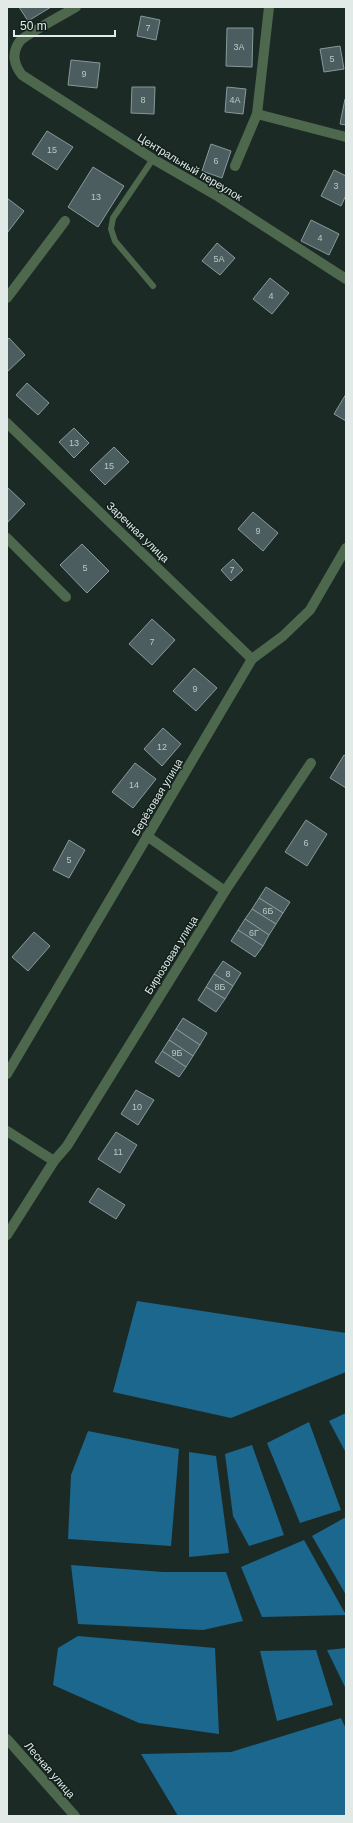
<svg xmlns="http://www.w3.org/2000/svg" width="353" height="1823" viewBox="0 0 353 1823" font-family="Helvetica,sans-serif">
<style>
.water{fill:#1b678d}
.building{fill:#4c5d5f;stroke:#87999b}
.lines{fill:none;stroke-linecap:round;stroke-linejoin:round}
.service{stroke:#4e684e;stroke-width:6}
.minor{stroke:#4e684e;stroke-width:10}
.labels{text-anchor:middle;stroke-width:3;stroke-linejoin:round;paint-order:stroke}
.number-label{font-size:9px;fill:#bcc7c5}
.street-label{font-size:11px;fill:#e1eae7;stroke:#12201c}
</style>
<rect width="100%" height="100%" fill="#1c2a26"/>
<g class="water">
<polygon points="137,1301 346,1333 346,1372 231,1418 113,1392"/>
<polygon points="346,1413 346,1453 329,1421"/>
<polygon points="309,1422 341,1510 300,1523 267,1443"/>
<polygon points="88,1431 179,1449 171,1546 68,1539 71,1475"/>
<polygon points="252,1445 284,1535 249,1546 233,1516 225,1454"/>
<polygon points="189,1452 216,1456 229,1553 189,1557"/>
<polygon points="346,1517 346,1595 312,1536"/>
<polygon points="304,1540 346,1615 262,1617 241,1567"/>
<polygon points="71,1565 163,1572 226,1572 243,1621 203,1630 78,1624"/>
<polygon points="78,1636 215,1648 219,1734 139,1723 53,1685 58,1648"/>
<polygon points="346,1648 346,1689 327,1650"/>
<polygon points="316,1650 333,1705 277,1721 260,1651"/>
<polygon points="341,1718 346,1729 346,1816 178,1816 141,1754 231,1752"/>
</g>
<g class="building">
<polygon points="19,7 51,7 28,21"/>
<polygon points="141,16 160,20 156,40 137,36"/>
<polygon points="227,28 253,28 252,67 226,66"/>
<polygon points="340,46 344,69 324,72 320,49"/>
<polygon points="71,60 100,63 97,88 68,85"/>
<polygon points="132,87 155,87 154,114 131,113"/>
<polygon points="227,87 246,89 243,114 225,112"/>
<polygon points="345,99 346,99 346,125 340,124"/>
<polygon points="47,131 73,147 57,170 32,154"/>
<polygon points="211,144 231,151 222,178 202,171"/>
<polygon points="93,167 124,186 98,227 68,207"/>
<polygon points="334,170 346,176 346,195 341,206 321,196"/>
<polygon points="7,198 24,211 7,233"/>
<polygon points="311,220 339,234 329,255 301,241"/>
<polygon points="217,243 235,258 220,275 202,261"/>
<polygon points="270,278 289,293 272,314 253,299"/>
<polygon points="9,338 25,355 7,372 7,340"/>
<polygon points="27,383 49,403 38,415 16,395"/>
<polygon points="346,394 346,421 334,414"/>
<polygon points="74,428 89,443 74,458 59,442"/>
<polygon points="114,447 129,462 105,485 90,470"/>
<polygon points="7,487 25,504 7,523"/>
<polygon points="253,512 278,533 263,551 238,529"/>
<polygon points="82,544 109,571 87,593 60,565"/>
<polygon points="233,559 243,570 231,581 221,570"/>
<polygon points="152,619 175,640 152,665 129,644"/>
<polygon points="194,668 217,688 196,711 173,691"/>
<polygon points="163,728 181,744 162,766 144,749"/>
<polygon points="344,755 346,756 346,788 330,778"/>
<polygon points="135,763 156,779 133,808 112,792"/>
<polygon points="306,820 327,834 307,866 285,852"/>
<polygon points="69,840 85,850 69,878 53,870"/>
<polygon points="266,887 290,902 283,913 259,898"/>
<polygon points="259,898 283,913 276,924 252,909"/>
<polygon points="252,909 276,924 269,935 245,919"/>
<polygon points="245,919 269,935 263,946 238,930"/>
<polygon points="238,930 263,946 255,957 231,941"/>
<polygon points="34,932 50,946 28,971 12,957"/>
<polygon points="223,961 241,973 233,986 214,974"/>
<polygon points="214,974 233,986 225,999 206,987"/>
<polygon points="206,987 225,999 216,1012 198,1000"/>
<polygon points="183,1018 207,1033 200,1045 176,1029"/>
<polygon points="176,1029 200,1045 193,1056 169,1040"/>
<polygon points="169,1040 193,1056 186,1067 162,1051"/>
<polygon points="162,1051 186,1067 179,1077 155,1062"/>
<polygon points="136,1090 154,1100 138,1125 121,1114"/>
<polygon points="116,1132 137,1145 120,1173 98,1159"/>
<polygon points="98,1188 125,1205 116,1219 89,1202"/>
</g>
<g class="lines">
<polyline class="service" points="153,286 115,241 111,229 113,218 153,159"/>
<g class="minor">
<path d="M76,7C66,13 25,35 20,41C11,53 14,65 22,75L153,159L219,197L346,279"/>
<polyline points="257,114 346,137"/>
<polyline points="235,166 257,114 269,7"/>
<polyline points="7,298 65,221"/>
<polyline points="7,423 252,659"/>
<polyline points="7,538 66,597"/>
<polyline points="147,836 225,891"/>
<polyline points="7,1074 252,659 283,636 310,610 346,548"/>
<polyline points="7,1131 54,1161 67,1146 225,891 311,763"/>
<polyline points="7,1235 54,1161"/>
<polyline points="7,1739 75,1816"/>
</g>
</g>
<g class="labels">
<g class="number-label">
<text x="148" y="31">7</text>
<text x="239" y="50">3А</text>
<text x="332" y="62">5</text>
<text x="84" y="77">9</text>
<text x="143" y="103">8</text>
<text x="235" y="103">4А</text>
<text x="52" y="153">15</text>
<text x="216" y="164">6</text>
<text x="336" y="189">3</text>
<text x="96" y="200">13</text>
<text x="320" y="241">4</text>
<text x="219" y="262">5А</text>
<text x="271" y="299">4</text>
<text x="74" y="446">13</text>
<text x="109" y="469">15</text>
<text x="258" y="534">9</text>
<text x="85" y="571">5</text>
<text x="232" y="573">7</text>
<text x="152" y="645">7</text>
<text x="195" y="692">9</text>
<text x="162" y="750">12</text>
<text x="134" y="788">14</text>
<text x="306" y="846">6</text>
<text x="69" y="863">5</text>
<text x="268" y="914">6Б</text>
<text x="254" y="936">6Г</text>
<text x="228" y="977">8</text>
<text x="220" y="990">8Б</text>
<text x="177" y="1056">9Б</text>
<text x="137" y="1110">10</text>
<text x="118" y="1155">11</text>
</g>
<g class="street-label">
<text transform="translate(190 167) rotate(31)" y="4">Центральный переулок</text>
<text transform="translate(138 532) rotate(44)" y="4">Заречная улица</text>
<text transform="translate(157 797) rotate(-59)" y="4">Берёзовая улица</text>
<text transform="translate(171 955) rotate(-58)" y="4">Бирюзовая улица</text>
<text transform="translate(50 1770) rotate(49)" y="4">Лесная улица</text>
</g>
</g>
<rect width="353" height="1823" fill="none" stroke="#e1eae7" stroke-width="16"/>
<path d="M14 30v6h101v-6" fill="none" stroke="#e1eae7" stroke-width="2"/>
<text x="20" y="30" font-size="12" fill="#e1eae7" stroke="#12201c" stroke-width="3" paint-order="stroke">50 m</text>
</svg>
